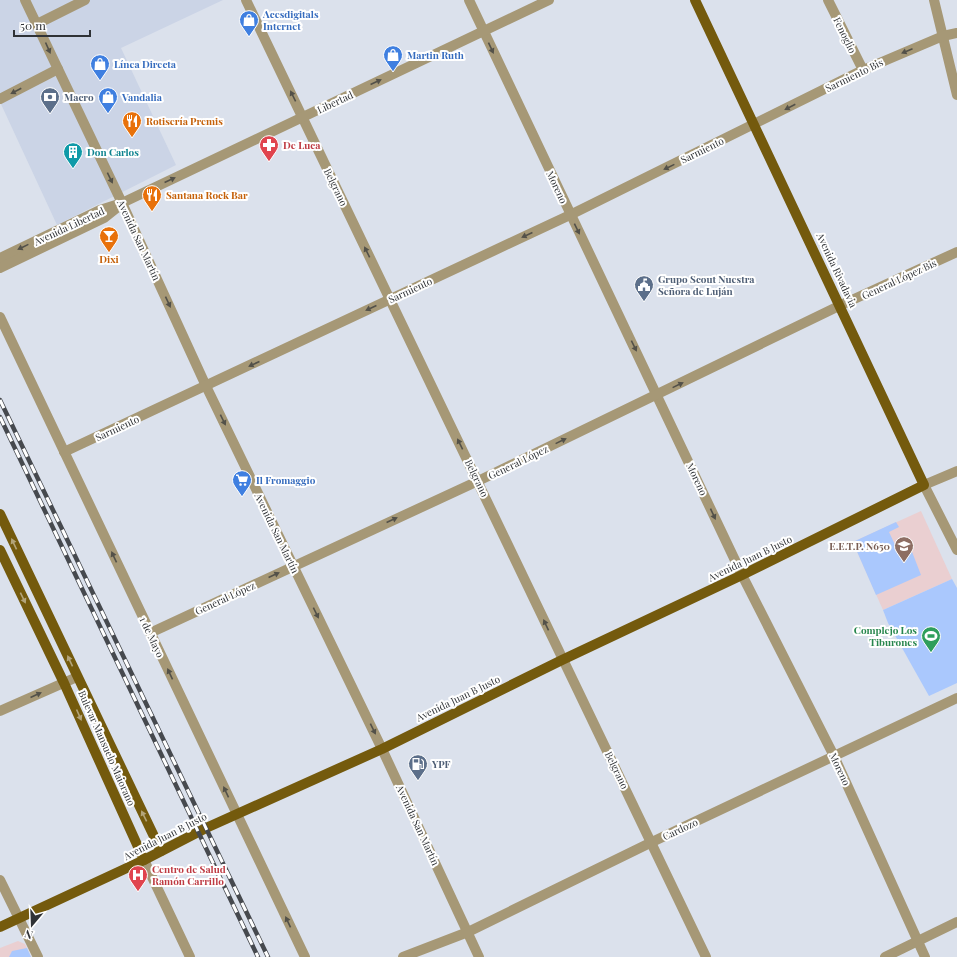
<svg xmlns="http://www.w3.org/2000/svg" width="957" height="957" viewBox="0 0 957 957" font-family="'Playfair Display',serif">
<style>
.built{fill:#cbd4e6}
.education{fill:#eacfd1}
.green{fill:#aac8fd}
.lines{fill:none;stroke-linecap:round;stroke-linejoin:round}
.minor{stroke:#a69876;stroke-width:10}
.major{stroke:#745a0d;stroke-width:10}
.rail-casing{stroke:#46494e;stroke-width:4.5}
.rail{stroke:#fff;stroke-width:3;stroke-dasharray:9;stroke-linecap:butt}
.oneway{fill:#535149}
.oneway2{fill:#b3a47a}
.labels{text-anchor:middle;stroke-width:4;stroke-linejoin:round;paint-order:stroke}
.shop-label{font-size:10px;font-weight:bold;fill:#366cbe;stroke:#fff;text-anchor:start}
.street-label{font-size:10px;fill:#2f3236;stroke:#fff}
.service-label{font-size:10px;font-weight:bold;fill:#4e5e75;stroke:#fff;text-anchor:start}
.food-label{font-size:10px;font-weight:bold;fill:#c56008;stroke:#fff;text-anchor:start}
.health-label{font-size:10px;font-weight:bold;fill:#be3a42;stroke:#fff;text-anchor:start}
.culture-label{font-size:10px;font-weight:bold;fill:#0d838f;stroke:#fff;text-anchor:start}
.education-label{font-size:10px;font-weight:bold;fill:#785e54;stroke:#fff;text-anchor:end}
.leisure-label{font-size:10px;font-weight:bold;fill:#27864d;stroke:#fff;text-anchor:end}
</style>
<rect width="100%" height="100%" fill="#dbe1ec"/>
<polygon class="built" points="0,0 223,0 121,48 176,165 57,225 0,102"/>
<g class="education">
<polygon points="921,511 952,579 883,610 855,547 855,541"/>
<polygon points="18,941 25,944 31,957 0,957 0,948"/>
</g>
<g class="green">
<polygon points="896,522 899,527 889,532 897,549 909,544 921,575 876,595 855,547 855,541"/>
<polygon points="952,579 957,588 957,683 929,696 888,623 883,610"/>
<polygon points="27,948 31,957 9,957 12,951"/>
</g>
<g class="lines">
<g class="minor">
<polyline points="25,0 122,203 206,386 382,749 479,957"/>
<polyline points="246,0 706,957"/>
<polyline points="469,0 742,575 834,756 925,957"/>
<polyline points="828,0 863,70"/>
<polyline points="934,0 957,95"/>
<polyline points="37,24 85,0"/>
<polyline points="0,99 58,69"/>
<polyline points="0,258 100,210 122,203 549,0"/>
<polyline points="0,268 104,218 119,206"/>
<polyline points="0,317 305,957"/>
<polyline points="64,452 570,215 863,70 943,36 957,33"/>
<polyline points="957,471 924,485 957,550"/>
<polyline points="150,633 478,481 841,305 957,252"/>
<polyline points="0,711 77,677"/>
<polyline points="144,860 190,957"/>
<polyline points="0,880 38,957"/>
<polyline points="403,957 468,932 652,842 957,698"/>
<polyline points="885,957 957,922"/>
</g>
<g class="major">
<polyline points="0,514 161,851"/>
<polyline points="0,550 64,683 144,860"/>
<polyline points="0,927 144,860 206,828 382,749 562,660 742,575 924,485 695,0"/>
</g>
<g class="rail-casing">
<g id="rail">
<polyline points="0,400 268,957"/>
<polyline points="0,417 258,957"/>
</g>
</g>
<use href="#rail" class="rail"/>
</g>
<defs><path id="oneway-solid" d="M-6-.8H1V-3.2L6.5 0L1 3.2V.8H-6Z"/></defs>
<g class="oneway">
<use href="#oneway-solid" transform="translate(48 48) rotate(66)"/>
<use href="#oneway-solid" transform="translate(491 48) rotate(65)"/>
<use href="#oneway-solid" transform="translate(907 51) rotate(157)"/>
<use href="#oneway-solid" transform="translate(376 82) rotate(-25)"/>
<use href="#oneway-solid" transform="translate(16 91) rotate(152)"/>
<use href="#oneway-solid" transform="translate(293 96) rotate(-116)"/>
<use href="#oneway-solid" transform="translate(790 107) rotate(153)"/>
<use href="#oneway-solid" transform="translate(669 167) rotate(154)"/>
<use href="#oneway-solid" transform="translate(110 178) rotate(64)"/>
<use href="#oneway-solid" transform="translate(170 180) rotate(-25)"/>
<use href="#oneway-solid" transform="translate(577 229) rotate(64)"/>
<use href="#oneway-solid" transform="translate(527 235) rotate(155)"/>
<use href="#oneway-solid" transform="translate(23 247) rotate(154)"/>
<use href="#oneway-solid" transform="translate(367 252) rotate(-116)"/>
<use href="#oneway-solid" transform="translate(168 302) rotate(65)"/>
<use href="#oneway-solid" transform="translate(371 308) rotate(155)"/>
<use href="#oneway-solid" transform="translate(634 346) rotate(64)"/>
<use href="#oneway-solid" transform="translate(254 364) rotate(155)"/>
<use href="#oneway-solid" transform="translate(678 385) rotate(-26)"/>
<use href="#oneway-solid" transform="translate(223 420) rotate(64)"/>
<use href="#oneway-solid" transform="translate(561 441) rotate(-26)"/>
<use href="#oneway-solid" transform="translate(460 444) rotate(-116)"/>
<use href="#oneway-solid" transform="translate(713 514) rotate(65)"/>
<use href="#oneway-solid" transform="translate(392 520) rotate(-25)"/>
<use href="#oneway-solid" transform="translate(114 557) rotate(-115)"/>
<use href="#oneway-solid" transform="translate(274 575) rotate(-25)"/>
<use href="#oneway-solid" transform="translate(316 613) rotate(64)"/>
<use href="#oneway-solid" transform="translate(546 625) rotate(-115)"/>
<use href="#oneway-solid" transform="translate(170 674) rotate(-115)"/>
<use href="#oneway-solid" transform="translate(36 695) rotate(-24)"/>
<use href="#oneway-solid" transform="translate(373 729) rotate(64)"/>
<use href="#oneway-solid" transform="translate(226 792) rotate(-115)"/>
<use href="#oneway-solid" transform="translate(288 922) rotate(-115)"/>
</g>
<g class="oneway2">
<use href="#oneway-solid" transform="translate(14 544) rotate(-115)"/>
<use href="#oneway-solid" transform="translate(23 598) rotate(64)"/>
<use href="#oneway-solid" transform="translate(70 661) rotate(-115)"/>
<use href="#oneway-solid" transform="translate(79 715) rotate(66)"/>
<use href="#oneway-solid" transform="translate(144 816) rotate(-116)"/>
</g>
<defs>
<g id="shop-pin" transform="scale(1)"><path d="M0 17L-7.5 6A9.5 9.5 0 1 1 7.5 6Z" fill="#3f7fe0" stroke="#fff"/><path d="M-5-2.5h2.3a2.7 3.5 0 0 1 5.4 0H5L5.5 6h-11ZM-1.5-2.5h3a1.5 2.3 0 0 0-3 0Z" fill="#fff"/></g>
<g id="bank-pin" transform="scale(1)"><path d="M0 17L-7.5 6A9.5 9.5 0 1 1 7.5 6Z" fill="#5c6f8a" stroke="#fff"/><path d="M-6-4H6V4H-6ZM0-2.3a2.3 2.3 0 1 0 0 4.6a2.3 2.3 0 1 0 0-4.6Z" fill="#fff"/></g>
<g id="restaurant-pin" transform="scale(1)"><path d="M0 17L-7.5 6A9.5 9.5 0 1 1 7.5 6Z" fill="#e8710a" stroke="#fff"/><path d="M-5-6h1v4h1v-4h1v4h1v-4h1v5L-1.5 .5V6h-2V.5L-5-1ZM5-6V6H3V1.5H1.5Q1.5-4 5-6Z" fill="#fff"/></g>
<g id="pharmacy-pin" transform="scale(1)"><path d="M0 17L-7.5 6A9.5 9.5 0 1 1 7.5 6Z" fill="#e0444e" stroke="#fff"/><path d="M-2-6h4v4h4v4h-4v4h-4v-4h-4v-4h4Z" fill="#fff"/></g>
<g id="building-pin" transform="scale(1)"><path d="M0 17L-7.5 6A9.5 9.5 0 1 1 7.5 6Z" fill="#0f9aa8" stroke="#fff"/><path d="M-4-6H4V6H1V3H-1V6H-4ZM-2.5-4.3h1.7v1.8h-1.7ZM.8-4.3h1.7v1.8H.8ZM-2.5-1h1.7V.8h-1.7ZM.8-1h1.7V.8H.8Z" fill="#fff"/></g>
<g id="bar-pin" transform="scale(1)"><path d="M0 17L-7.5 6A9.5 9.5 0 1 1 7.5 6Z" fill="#e8710a" stroke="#fff"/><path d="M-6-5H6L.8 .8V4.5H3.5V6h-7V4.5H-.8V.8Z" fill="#fff"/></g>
<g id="civic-pin" transform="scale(1)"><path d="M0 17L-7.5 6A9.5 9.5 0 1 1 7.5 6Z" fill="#5c6f8a" stroke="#fff"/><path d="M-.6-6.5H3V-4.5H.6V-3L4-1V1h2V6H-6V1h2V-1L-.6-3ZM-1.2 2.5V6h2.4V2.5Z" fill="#fff"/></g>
<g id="supermarket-pin" transform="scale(1)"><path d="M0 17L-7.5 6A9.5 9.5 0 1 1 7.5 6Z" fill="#3f7fe0" stroke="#fff"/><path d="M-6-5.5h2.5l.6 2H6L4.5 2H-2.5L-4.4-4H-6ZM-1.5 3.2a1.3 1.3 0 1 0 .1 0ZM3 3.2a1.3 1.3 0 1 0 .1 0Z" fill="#fff"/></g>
<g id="school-pin" transform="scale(1)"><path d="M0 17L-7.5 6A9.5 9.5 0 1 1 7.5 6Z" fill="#8d6e63" stroke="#fff"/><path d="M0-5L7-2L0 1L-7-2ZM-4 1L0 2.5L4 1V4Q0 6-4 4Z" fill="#fff"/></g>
<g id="stadium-pin" transform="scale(1)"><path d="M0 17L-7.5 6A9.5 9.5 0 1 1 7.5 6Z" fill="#2e9e5b" stroke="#fff"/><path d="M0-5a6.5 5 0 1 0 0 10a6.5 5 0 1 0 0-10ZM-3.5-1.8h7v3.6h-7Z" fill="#fff"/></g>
<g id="fuel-pin" transform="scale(1)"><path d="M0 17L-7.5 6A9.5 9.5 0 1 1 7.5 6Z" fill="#5c6f8a" stroke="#fff"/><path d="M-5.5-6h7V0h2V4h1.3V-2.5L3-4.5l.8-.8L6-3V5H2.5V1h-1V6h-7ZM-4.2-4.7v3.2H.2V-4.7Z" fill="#fff"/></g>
<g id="hospital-pin" transform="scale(1)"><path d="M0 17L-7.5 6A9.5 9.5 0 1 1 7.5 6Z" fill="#e0444e" stroke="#fff"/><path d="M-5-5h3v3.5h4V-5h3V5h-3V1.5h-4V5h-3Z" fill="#fff"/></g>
</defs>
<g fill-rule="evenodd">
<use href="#shop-pin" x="249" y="20"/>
<use href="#shop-pin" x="393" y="55"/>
<use href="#shop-pin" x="100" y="64"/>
<use href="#bank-pin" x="50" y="97"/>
<use href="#shop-pin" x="108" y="97"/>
<use href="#restaurant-pin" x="132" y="121"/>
<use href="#pharmacy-pin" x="269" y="145"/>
<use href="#building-pin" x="73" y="152"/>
<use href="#restaurant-pin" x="152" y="195"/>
<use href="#bar-pin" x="109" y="236"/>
<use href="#civic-pin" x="644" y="285"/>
<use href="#supermarket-pin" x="242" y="480"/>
<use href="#school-pin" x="904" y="546"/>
<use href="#stadium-pin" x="931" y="636"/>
<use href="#fuel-pin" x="418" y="764"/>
<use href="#hospital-pin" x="138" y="875"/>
</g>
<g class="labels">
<g class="shop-label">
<text x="263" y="18">Acesdigitals<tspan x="263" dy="12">Internet</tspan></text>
<text x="407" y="59">Martin Ruth</text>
<text x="114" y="68">Línea Directa</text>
<text x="122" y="101">Vandalia</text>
<text x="256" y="484">Il Fromaggio</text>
</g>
<g class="street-label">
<text transform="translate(845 35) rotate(64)" y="4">Fenoglio</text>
<text transform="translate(854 75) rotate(-26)" y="4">Sarmiento Bis</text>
<text transform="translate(335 102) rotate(-25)" y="4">Libertad</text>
<text transform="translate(702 150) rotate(-26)" y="4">Sarmiento</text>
<text transform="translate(336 187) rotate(64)" y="4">Belgrano</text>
<text transform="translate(557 187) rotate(65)" y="4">Moreno</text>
<text transform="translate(69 226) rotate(-25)" y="4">Avenida Libertad</text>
<text transform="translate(139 240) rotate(65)" y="4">Avenida San Martín</text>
<text transform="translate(837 270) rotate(65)" y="4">Avenida Rivadavia</text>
<text transform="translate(899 279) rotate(-25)" y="4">General López Bis</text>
<text transform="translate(410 290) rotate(-25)" y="4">Sarmiento</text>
<text transform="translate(117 428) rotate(-25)" y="4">Sarmiento</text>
<text transform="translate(518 462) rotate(-26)" y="4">General López</text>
<text transform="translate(477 478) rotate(64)" y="4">Belgrano</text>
<text transform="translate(697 479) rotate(65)" y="4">Moreno</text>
<text transform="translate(277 533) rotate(64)" y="4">Avenida San Martín</text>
<text transform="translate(750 558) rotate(-26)" y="4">Avenida Juan B Justo</text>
<text transform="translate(225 598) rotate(-25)" y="4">General López</text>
<text transform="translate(152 637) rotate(65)" y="4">1 de Mayo</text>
<text transform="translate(458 698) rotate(-26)" y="4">Avenida Juan B Justo</text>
<text transform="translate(107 748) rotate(66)" y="4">Bulevar Mansuelo Maiorano</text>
<text transform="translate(840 769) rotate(65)" y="4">Moreno</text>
<text transform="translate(617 770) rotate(64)" y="4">Belgrano</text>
<text transform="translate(418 825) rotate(65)" y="4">Avenida San Martín</text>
<text transform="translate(680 829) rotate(-25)" y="4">Cardozo</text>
<text transform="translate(165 836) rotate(-27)" y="4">Avenida Juan B Justo</text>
</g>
<g class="service-label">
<text x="64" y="101">Macro</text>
<text x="658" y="283">Grupo Scout Nuestra<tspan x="658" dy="12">Señora de Luján</tspan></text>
<text x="432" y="768">YPF</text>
</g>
<g class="food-label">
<text x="146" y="125">Rotisería Premis</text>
<text x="166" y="199">Santana Rock Bar</text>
<text x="109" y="263" text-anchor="middle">Dixi</text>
</g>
<g class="health-label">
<text x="283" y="149">De Luca</text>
<text x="152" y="873">Centro de Salud<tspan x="152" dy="12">Ramón Carrillo</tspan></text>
</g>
<g class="culture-label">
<text x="87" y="156">Don Carlos</text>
</g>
<g class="education-label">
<text x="890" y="550">E.E.T.P. N650</text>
</g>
<g class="leisure-label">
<text x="917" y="634">Complejo Los<tspan x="917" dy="12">Tiburones</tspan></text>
</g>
</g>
<g transform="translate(32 925) rotate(199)" stroke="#ffffff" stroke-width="3" paint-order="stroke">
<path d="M0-3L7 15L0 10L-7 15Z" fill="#2f3236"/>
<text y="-6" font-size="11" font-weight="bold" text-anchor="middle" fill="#2f3236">N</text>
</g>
<path d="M14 30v6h76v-6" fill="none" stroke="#2f3236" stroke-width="2"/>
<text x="20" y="30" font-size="12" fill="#2f3236" stroke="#ffffff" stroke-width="3" paint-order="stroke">50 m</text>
</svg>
